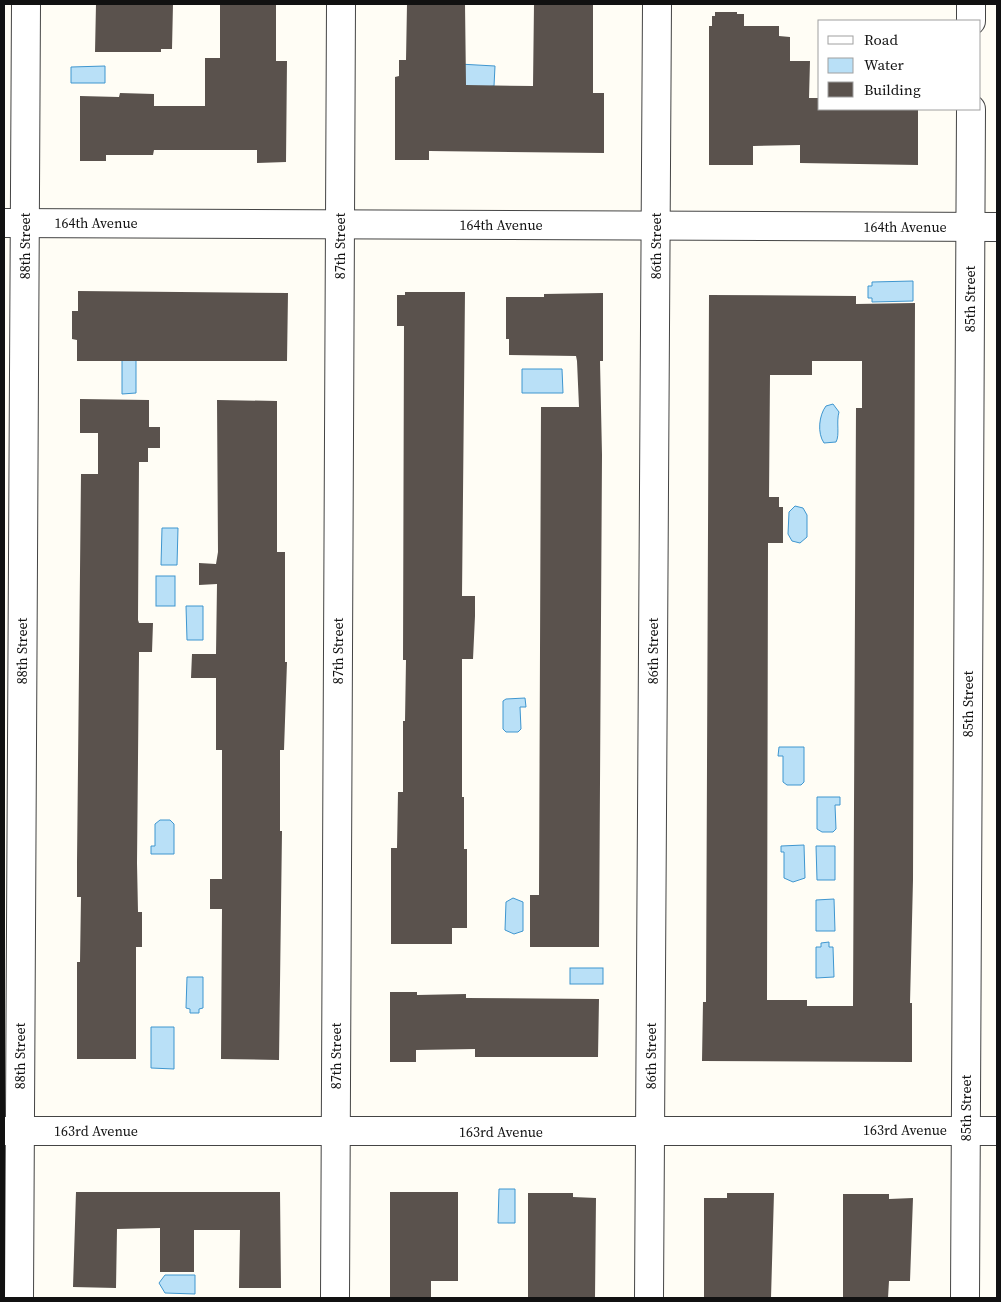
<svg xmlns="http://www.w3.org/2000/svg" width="1001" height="1302" viewBox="0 0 1001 1302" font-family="'Source Serif 4',serif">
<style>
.water{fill:#b9e0f7;stroke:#3f96cf}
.building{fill:#5a524d;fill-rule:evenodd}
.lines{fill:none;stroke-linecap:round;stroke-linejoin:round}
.minor-casing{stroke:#444;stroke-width:30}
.minor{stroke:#fff;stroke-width:28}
.labels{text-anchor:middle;stroke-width:5;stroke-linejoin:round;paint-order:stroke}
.street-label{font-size:14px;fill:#111;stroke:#fff}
</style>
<rect width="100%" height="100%" fill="#fffdf5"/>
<g class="water">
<polygon points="459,64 495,66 494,86 460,90"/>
<polygon points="105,66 105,83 71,83 71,67"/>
<polygon points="913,281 913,301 872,302 872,298 868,298 868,286 872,286 872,282"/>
<polygon points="122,356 136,356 136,393 122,394"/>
<polygon points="522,369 562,369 563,393 522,393"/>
<path d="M833,404L839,412C836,422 840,435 836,442L824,443C817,433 819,415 826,406Z"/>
<polygon points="795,506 803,508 807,515 807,537 800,543 792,541 788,534 789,512"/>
<polygon points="162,528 178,528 177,565 161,565"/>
<rect x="156" y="576" width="19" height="30"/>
<polygon points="186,606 203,606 203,640 187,640"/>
<polygon points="525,698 526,707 520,707 521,729 518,732 506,732 503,729 503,701 506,699"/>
<polygon points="779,747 804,747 804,782 801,785 787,785 783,782 783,756 778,756"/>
<polygon points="817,797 840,797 840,805 835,805 836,829 833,832 822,832 817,829"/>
<polygon points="160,820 170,820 174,824 174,854 151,854 151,846 155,846 155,824"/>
<polygon points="804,845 805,878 793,882 784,878 784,852 781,852 781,846"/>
<polygon points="816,846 835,846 835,880 817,880"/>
<polygon points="513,898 523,902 523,931 514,934 505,930 506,902"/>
<polygon points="834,899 835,931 816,931 816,900"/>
<polygon points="829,942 829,947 833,947 834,977 816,978 816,947 821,947 821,943"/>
<rect x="570" y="968" width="33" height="16"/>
<polygon points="187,977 203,977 203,1008 199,1009 199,1013 190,1013 190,1009 186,1008"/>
<polygon points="151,1027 174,1027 174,1069 151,1068"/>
<polygon points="499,1189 515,1189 515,1223 498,1223"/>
<polygon points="165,1275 195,1275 195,1294 165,1293 159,1283"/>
</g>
<g class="building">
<polygon points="96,4 173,4 172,49 161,49 161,52 95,52"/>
<polygon points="220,4 276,4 276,61 287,61 286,162 257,163 257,150 154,150 153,155 106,155 106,161 80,161 80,96 119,97 120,93 154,94 154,106 205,106 205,58 220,58"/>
<polygon points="407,4 465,4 466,85 533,86 534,4 593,4 593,93 604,93 604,153 429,151 429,160 395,160 395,77 399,76 399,60 406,60"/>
<polygon points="715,12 737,12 737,14 744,14 744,26 779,26 779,36 790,37 790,61 810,61 809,98 820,98 820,109 918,109 918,165 800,163 800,145 753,146 753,165 709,165 709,26 712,26 712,16 715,16"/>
<polygon points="78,291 288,293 287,361 77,361 77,340 72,339 72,311 78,311"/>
<polygon points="405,292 465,292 462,596 475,596 475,616 473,659 462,659 462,797 464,797 464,849 467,849 467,928 452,928 452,944 391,944 391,848 397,848 398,792 403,792 403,721 405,721 406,660 403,660 404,326 397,326 397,295 405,295"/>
<polygon points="603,293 603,361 600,361 602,455 599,947 530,947 530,895 539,895 541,407 579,407 577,361 576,356 509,355 509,339 506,339 506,297 544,297 544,294"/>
<path d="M709,295L856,296V304L915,303L913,880L910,1003H912V1062L702,1061L703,1002H706ZM812,361H862V408H856L853,1006H807V1000H767L768,543H783V507H779V497H769L770,375H812Z"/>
<polygon points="80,399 149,400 149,427 160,427 160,448 148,448 148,462 139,462 138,620 139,623 153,623 152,652 139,652 139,655 137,863 138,912 142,912 142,947 136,947 136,1059 77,1059 77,962 80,962 81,897 77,897 77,863 81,474 98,474 98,433 80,433"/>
<polygon points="217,400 277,401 277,552 285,552 285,662 287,662 284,750 280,750 280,831 282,831 279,1060 221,1059 222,909 210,909 210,879 222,879 222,750 216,750 216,678 191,678 192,654 216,654 217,584 199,585 199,563 216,564 218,552"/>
<polygon points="390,992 417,992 417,995 466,994 466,998 599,999 598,1057 475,1057 475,1049 416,1050 416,1062 390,1062"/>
<polygon points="76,1192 280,1192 281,1288 239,1288 240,1230 194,1230 194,1272 160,1272 160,1228 117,1229 116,1288 73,1287"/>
<polygon points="390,1192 458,1192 458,1281 431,1281 431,1298 390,1298"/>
<polygon points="528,1193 573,1193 573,1197 596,1198 595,1298 528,1298"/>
<polygon points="727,1193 774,1193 771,1298 704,1298 704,1198 727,1198"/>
<polygon points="843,1194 889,1194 889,1199 913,1198 910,1281 889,1281 888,1298 843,1298"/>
</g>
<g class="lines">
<g class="minor-casing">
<g id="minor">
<polyline points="971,21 971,4"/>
<polyline points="4,223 997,227"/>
<polyline points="4,1131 997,1131"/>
<polyline points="19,1298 26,4"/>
<polyline points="335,1298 341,4"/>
<polyline points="649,1298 657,4"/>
<polyline points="965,1298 971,109"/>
</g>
</g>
<use href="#minor" class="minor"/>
</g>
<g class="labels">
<g class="street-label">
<text x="96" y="228">164th Avenue</text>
<text x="501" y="230">164th Avenue</text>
<text x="905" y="232">164th Avenue</text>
<text transform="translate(25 246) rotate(-90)" y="5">88th Street</text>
<text transform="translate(340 246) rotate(-90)" y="5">87th Street</text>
<text transform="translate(656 246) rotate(-90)" y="5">86th Street</text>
<text transform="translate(970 299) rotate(-90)" y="5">85th Street</text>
<text transform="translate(22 651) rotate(-90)" y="5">88th Street</text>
<text transform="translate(338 651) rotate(-90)" y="5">87th Street</text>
<text transform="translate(653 651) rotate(-90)" y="5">86th Street</text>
<text transform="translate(968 704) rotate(-90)" y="5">85th Street</text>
<text transform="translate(20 1056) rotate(-90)" y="5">88th Street</text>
<text transform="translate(336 1056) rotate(-90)" y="5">87th Street</text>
<text transform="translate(651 1056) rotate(-90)" y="5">86th Street</text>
<text transform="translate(966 1108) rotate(-90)" y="5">85th Street</text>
<text x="905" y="1135">163rd Avenue</text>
<text x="96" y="1136">163rd Avenue</text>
<text x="501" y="1137">163rd Avenue</text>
</g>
</g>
<rect width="1001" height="1302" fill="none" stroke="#111111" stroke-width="10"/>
<rect x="818" y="20" width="162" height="90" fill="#ffffff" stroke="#a0a0a0"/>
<rect x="828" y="36" width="25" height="8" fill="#ffffff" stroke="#a0a0a0"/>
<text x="864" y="45" font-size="15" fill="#111111">Road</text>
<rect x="828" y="58" width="25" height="15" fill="#b9e0f7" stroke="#a0a0a0"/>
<text x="864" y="70" font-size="15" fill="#111111">Water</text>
<rect x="828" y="82" width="25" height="15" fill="#5a524d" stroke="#a0a0a0"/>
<text x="864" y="95" font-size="15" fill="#111111">Building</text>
</svg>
